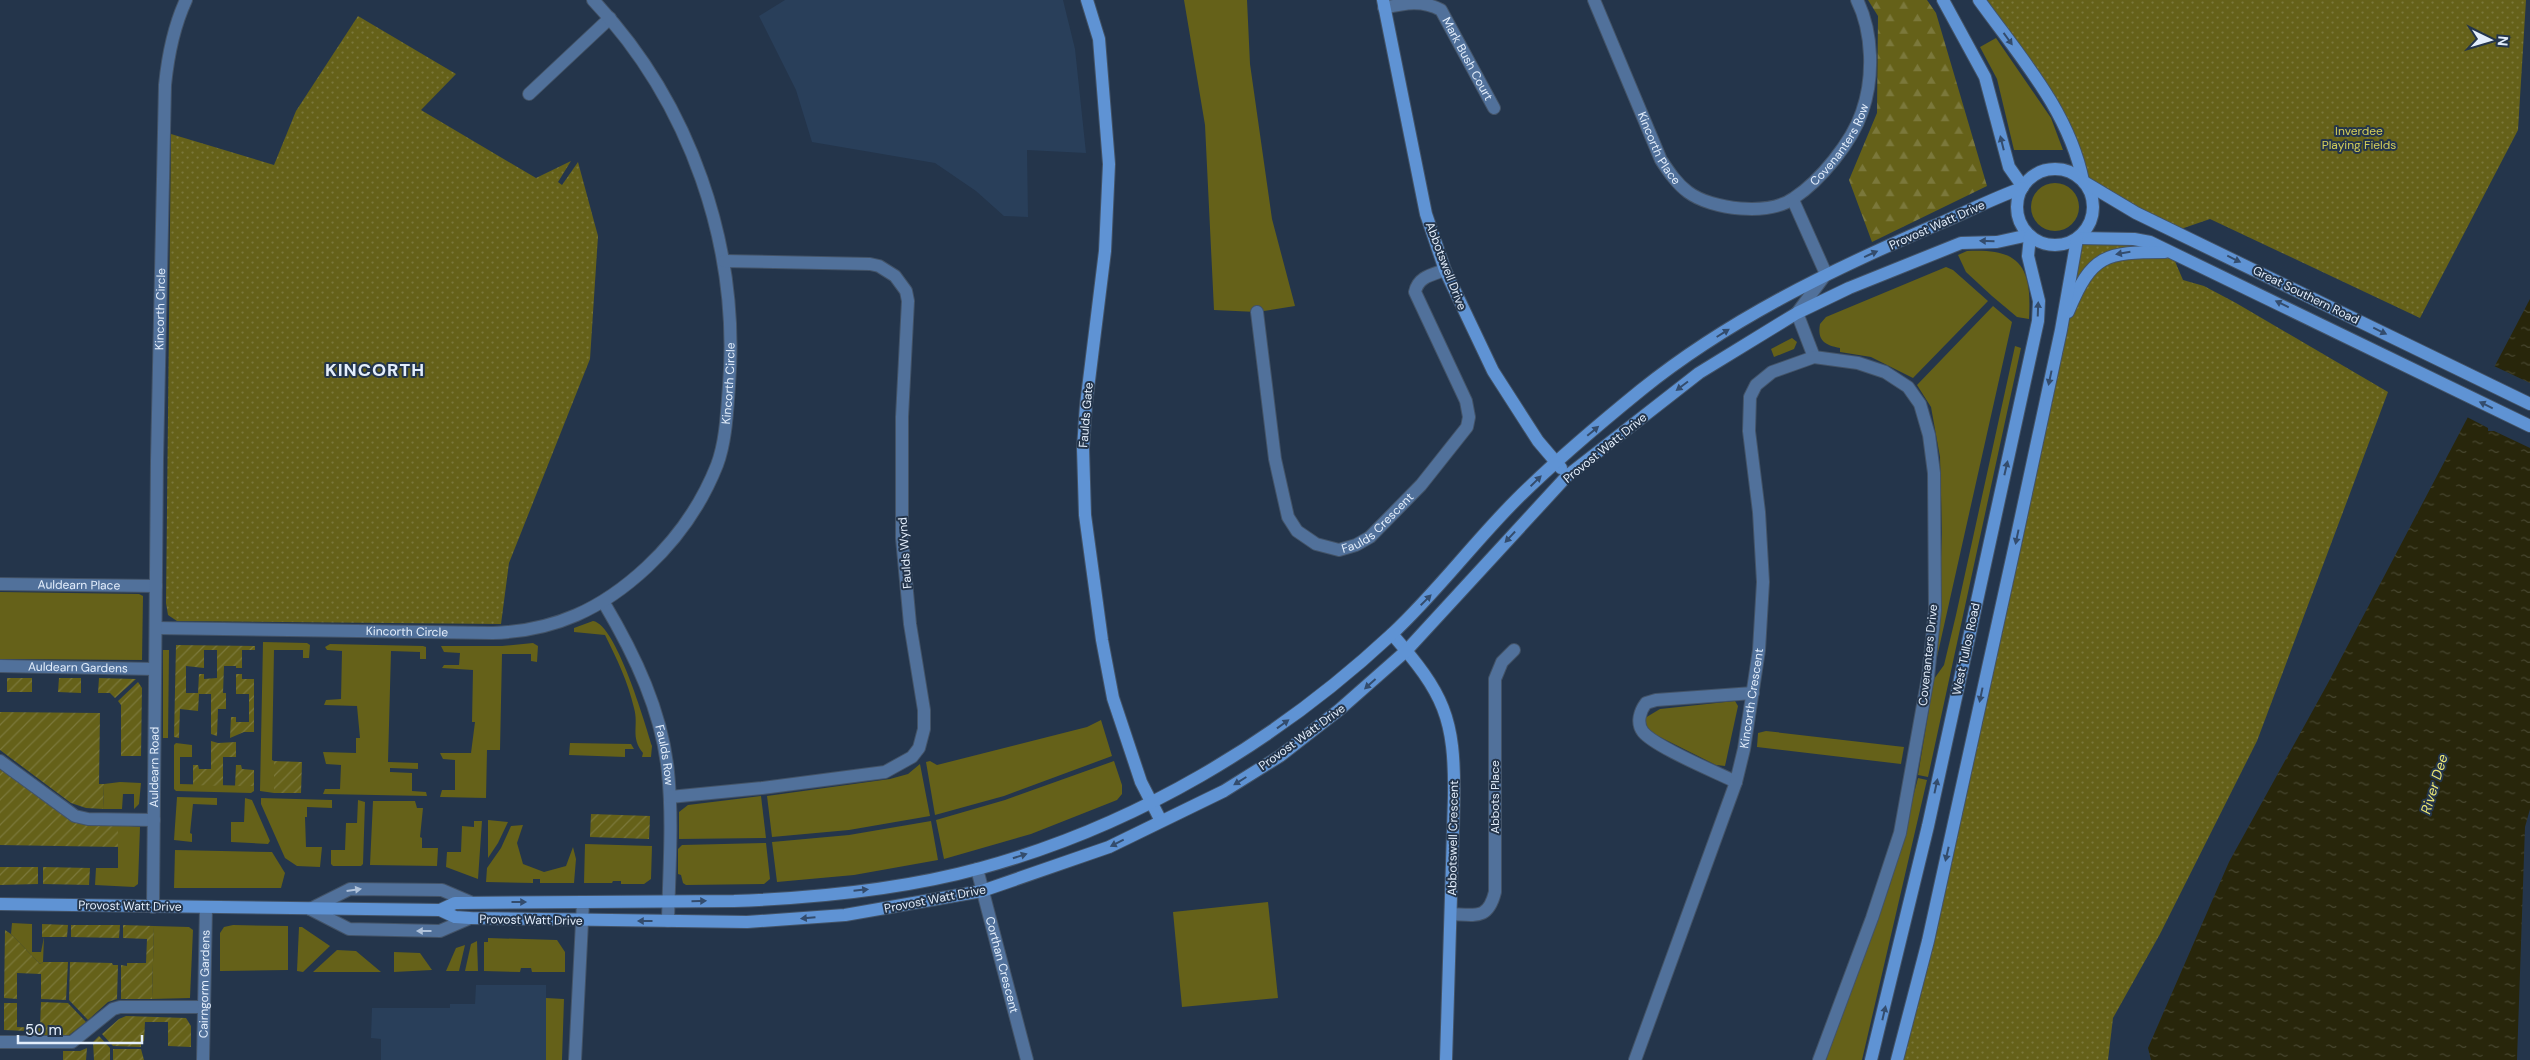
<svg xmlns="http://www.w3.org/2000/svg" width="2530" height="1060" viewBox="0 0 2530 1060" font-family="'DM Sans',sans-serif">
<style>
.built{fill:#293f5a}
.grass{fill:#656119}
.forest{fill:url(#forest-firs)}
.park{fill:url(#park-dots)}
.garden{fill:url(#garden-furrows);fill-rule:evenodd}
.water{fill:url(#water-ripples)}
.pier{fill:#24354b}
.lines{fill:none;stroke-linecap:round;stroke-linejoin:round}
.street-casing{stroke:#435367;stroke-width:14}
.secondary-casing{stroke:#435367;stroke-width:14}
.street{stroke:#51719b;stroke-width:12}
.secondary{stroke:#5f93d4;stroke-width:12}
.oneway{fill:#334c6d}
.oneway2{fill:#b0c2da}
.labels{text-anchor:middle;stroke-width:4;stroke-linejoin:round;paint-order:stroke}
.street-label{font-size:12px;fill:#e3eefc;stroke:#24354b}
.park-label{font-size:12px;fill:#d4ce5a;stroke:#24354b}
.water-label{font-size:14px;font-style:italic;fill:#ede774;stroke:#24354b}
.district-label{font-size:18px;font-weight:bold;letter-spacing:1px;fill:#e3eefc;stroke:#24354b}
</style>
<defs>
<pattern id="forest-firs" width="22" height="20" patternUnits="userSpaceOnUse" patternTransform="scale(1.25)"><rect width="22" height="20" fill="#656119"/><path d="M5 1l3.5 6h-7zM16 11l3.5 6h-7z" fill="#7b783b"/></pattern>
<pattern id="park-dots" width="8" height="8" patternUnits="userSpaceOnUse" patternTransform="scale(1.25)"><rect width="8" height="8" fill="#656119"/><path d="M2 2h.1M6 6h.1" fill="none" stroke="#7b783b" stroke-width="1.8" stroke-linecap="round"/></pattern>
<pattern id="garden-furrows" width="10" height="10" patternUnits="userSpaceOnUse" patternTransform="scale(1.25)"><rect width="10" height="10" fill="#656119"/><path d="M-1 1l2-2M0 10L10 0M9 11l2-2" fill="none" stroke="#7b783b"/></pattern>
<pattern id="water-ripples" width="26" height="14" patternUnits="userSpaceOnUse" patternTransform="scale(1.25)"><rect width="26" height="14" fill="#28260b"/><path d="M2 4q2-2 4 0t4 0M15 11q2-2 4 0t4 0" fill="none" stroke="#47462f"/></pattern>
</defs>
<rect width="100%" height="100%" fill="#24354b"/>
<g class="built">
<polygon points="785,0 1063,0 1075,49 1086,153 1027,150 1028,217 1004,216 976,191 935,163 812,142 796,90 759,16"/>
<polygon points="476,985 546,985 546,1060 381,1060 381,1039 371,1038 372,1008 450,1008 450,1004 475,1004"/>
</g>
<g class="grass">
<polygon points="1184,0 1247,0 1250,64 1272,219 1295,306 1257,312 1214,310 1205,125"/>
<polygon points="1996,38 2051,118 2063,150 2014,150 1997,79 1980,47"/>
<circle cx="2055" cy="207" r="24"/>
<path d="M1967,251C2021,248 2032,267 2029,319L2017,317L1992,296L1966,272L1958,255Z"/>
<path d="M1946,267L1953,270L1988,301L1913,378L1871,357L1840,352V348C1825,345 1817,341 1820,324L1826,317Z"/>
<polygon points="1993,306 2012,322 1937,657 1942,533 1940,457 1931,407 1917,385"/>
<polygon points="1792,338 1797,342 1794,349 1774,357 1771,349"/>
<polygon points="2015,346 2021,348 1928,777 1918,775 1934,679 1944,665 1956,615"/>
<polygon points="0,592 139,594 143,596 142,660 0,659"/>
<path d="M593,621C616,624 645,723 652,746L651,757H642L643,753C630,737 639,726 634,708C628,682 617,659 605,635L574,632V628Z"/>
<polygon points="263,642 307,643 310,645 309,658 303,658 303,650 274,650 272,760 274,761 274,793 260,791"/>
<polygon points="533,643 538,646 537,662 531,661 531,654 502,654 500,750 487,750 486,798 440,797 442,790 455,790 455,760 443,759 440,753 471,753 475,722 472,722 473,670 442,668 444,665 459,665 460,653 444,652 441,646 502,646"/>
<polygon points="330,644 423,646 426,647 426,659 420,659 420,652 391,651 388,762 418,763 418,769 390,768 390,772 412,773 412,791 426,792 427,796 323,794 325,789 340,789 341,765 326,764 323,752 356,753 356,738 360,738 357,706 324,705 326,700 341,699 342,651 327,650 325,647"/>
<polygon points="163,650 169,650 168,738 163,738"/>
<polygon points="1735,701 1738,706 1725,766 1716,765 1652,733 1647,728 1645,718 1660,709"/>
<polygon points="1101,720 1112,756 1004,796 935,815 926,762 930,761 937,765 1087,727"/>
<polygon points="1766,731 1904,747 1901,764 1757,747 1758,733"/>
<polygon points="176,743 192,745 192,757 180,757 180,784 254,786 254,791 251,793 176,791 174,789 174,745"/>
<polygon points="570,743 631,744 634,749 625,749 625,757 569,755"/>
<polygon points="1114,761 1122,785 1122,794 1117,800 1031,834 944,859 936,820 1005,800"/>
<polygon points="920,764 930,816 849,830 772,837 767,796 890,779 908,774"/>
<polygon points="1918,778 1927,780 1862,1060 1826,1060 1890,885"/>
<polygon points="120,782 141,783 139,804 134,809 134,794 123,794 122,809 103,809 104,784"/>
<polygon points="761,796 766,838 679,839 679,812 688,805"/>
<polygon points="177,797 217,798 217,805 193,804 190,833 192,834 192,842 174,840"/>
<polygon points="245,798 252,800 270,841 268,844 231,842 231,822 244,822"/>
<polygon points="261,798 332,800 332,808 307,807 307,817 305,817 306,847 322,847 320,867 297,866 285,858 261,804"/>
<polygon points="358,800 365,802 363,864 361,866 333,866 331,864 331,850 345,850 346,823 357,823"/>
<polygon points="373,801 415,801 417,808 423,808 420,837 422,838 422,848 438,848 437,866 370,865"/>
<polygon points="488,820 508,822 498,843 488,858"/>
<polygon points="474,821 482,821 478,879 446,867 447,852 461,852 462,826 474,827"/>
<polygon points="931,821 938,860 854,875 777,882 772,842 849,835"/>
<polygon points="118,825 140,827 138,884 134,887 95,885 96,868 118,868"/>
<polygon points="523,825 517,843 523,864 544,872 566,866 573,847 576,859 574,883 540,883 540,879 533,879 533,883 486,882 487,868 501,848 511,826"/>
<polygon points="766,843 770,879 764,884 686,885 683,883 681,875 678,874 678,849 682,845"/>
<polygon points="585,844 652,846 651,879 644,884 621,884 621,881 613,881 612,883 584,883"/>
<polygon points="175,850 272,852 285,873 281,888 174,888"/>
<polygon points="1268,902 1278,998 1182,1007 1173,912"/>
<polygon points="12,923 32,924 32,952 41,952 44,937 43,962 40,964 11,934"/>
<polygon points="233,925 288,926 288,970 220,971 220,933 224,927"/>
<polygon points="154,926 189,927 193,930 190,998 152,999"/>
<polygon points="299,927 302,927 330,946 303,972 297,971"/>
<polygon points="488,938 557,940 565,952 565,972 532,972 531,968 521,968 520,972 484,971 484,942 488,942"/>
<polygon points="477,941 478,971 465,971 471,944"/>
<polygon points="465,945 459,971 446,971 456,948"/>
<polygon points="337,950 356,951 381,972 313,972"/>
<polygon points="394,952 420,953 432,970 394,972"/>
<polygon points="546,998 564,999 562,1060 546,1060"/>
</g>
<polygon class="forest" points="1868,0 1927,0 1936,13 1987,186 1872,242 1849,180 1877,113 1878,16"/>
<g class="park">
<polygon points="1979,0 2526,0 2518,130 2420,318 2210,219 2175,231 2084,182 2070,134"/>
<polygon points="358,16 456,74 421,110 536,178 571,161 558,182 562,185 578,162 598,236 590,359 509,563 501,624 177,621 168,615 166,603 171,134 274,165 296,111"/>
<polygon points="2078,238 2115,238 2171,252 2183,280 2204,286 2236,303 2388,392 2257,741 2160,934 2113,1018 2108,1060 1897,1060"/>
</g>
<g class="garden">
<path d="M176,645L255,646V650H242V668H236V666H224L223,693H226V709H218L217,736L211,734V694H199L198,711L180,709L179,738L174,737ZM204,650H217V678L204,679V674H199L198,693H186V666L204,668Z"/>
<polygon points="236,674 242,674 242,679 254,679 254,732 244,732 230,738 231,717 236,717 236,722 249,722 249,694 236,694"/>
<rect x="7" y="678" width="25" height="14"/>
<polygon points="59,678 81,678 81,693 58,692"/>
<polygon points="99,678 136,679 115,698 110,693 98,693"/>
<polygon points="138,682 142,688 141,756 121,756 121,705 118,701"/>
<polygon points="0,712 100,713 99,784 104,784 103,809 86,808 71,803 0,750"/>
<polygon points="211,741 218,743 236,742 236,757 223,757 223,786 193,785 193,765 198,765 199,769 211,769"/>
<polygon points="274,761 302,762 301,793 274,793"/>
<polygon points="236,765 241,765 242,769 254,770 254,786 235,786"/>
<polygon points="0,769 70,820 118,825 118,847 0,845"/>
<polygon points="591,814 650,816 649,839 590,837"/>
<polygon points="0,867 38,867 38,884 0,885"/>
<polygon points="43,867 90,868 89,885 43,884"/>
<polygon points="42,924 68,925 67,937 42,937"/>
<polygon points="71,925 120,925 119,938 71,937"/>
<polygon points="123,925 154,926 152,999 121,999 121,965 127,966 127,963 146,963 147,939 123,938"/>
<polygon points="5,930 11,934 40,964 43,962 68,962 66,1000 41,999 41,974 17,973 17,999 4,998"/>
<polygon points="70,962 112,963 113,965 118,965 117,999 108,1002 88,1020 69,1000"/>
<polygon points="41,1002 68,1003 86,1022 69,1035 26,1035 26,1031 4,1030 4,1003 17,1003 17,1027 40,1028"/>
<polygon points="126,1016 186,1018 191,1026 191,1047 168,1046 168,1022 145,1022 144,1041 141,1042 141,1047 113,1046 102,1034 119,1019"/>
<polygon points="99,1036 110,1048 110,1060 63,1060 63,1051 80,1051 87,1048 86,1060 94,1060 93,1042"/>
<polygon points="113,1049 141,1049 144,1060 113,1060"/>
</g>
<polygon class="water" points="2530,299 2530,809 2525,827 2517,1060 2151,1060 2148,1048 2229,862 2328,683"/>
<polygon class="pier" points="2492,365 2530,383 2530,448 2494,431 2488,431 2488,428 2465,416"/>
<g class="lines">
<g class="street-casing">
<g id="street">
<path id="s1" d="M1594,0L1661,160C1669,172 1677,184 1688,192C1712,210 1769,216 1794,198C1820,181 1852,142 1862,112C1874,78 1873,32 1857,0"/>
<path id="s2" d="M1384,8C1406,3 1422,0 1441,10L1494,108"/>
<polyline points="529,94 610,18"/>
<polyline points="1793,200 1826,274 1797,313 1814,357"/>
<path id="s3" d="M1257,312L1275,459L1288,517L1297,531L1316,544L1339,550L1356,545L1370,537L1421,485L1467,427L1469,417L1466,401L1415,292C1418,277 1431,275 1445,270"/>
<path id="s4" d="M0,584L156,586"/>
<path id="s5" d="M604,603C635,655 662,712 668,772C673,821 669,872 668,921"/>
<path id="s6" d="M156,628L493,633C555,631 602,609 647,567C677,539 702,503 717,465C726,441 727,412 729,386C740,246 690,102 593,0"/>
<path id="s7" d="M0,666L155,669"/>
<polyline points="0,761 75,816 88,819 154,820"/>
<path d="M1736,782C1716,772 1655,747 1643,732C1636,723 1640,711 1646,703L1656,700L1753,693"/>
<polyline points="670,797 762,788 885,772 912,757 919,748 924,729 924,710 910,624 902,538 902,417 908,301 906,291 895,276 879,266 870,264 724,261"/>
<path id="s8" d="M977,869L1027,1060"/>
<path id="s9" d="M153,907L157,460L165,85C168,55 173,28 186,0"/>
<polyline points="310,909 349,929 440,931 470,918"/>
<polyline points="310,909 350,889 442,890 470,902"/>
<path d="M1451,914C1476,915 1488,920 1495,892V679L1502,662L1514,650"/>
<polyline points="0,1042 72,1042 113,1009 120,1007 204,1007"/>
<path id="s10" d="M203,1060L206,908"/>
<polyline points="575,1060 583,902"/>
<path id="s11" d="M1635,1060L1736,782L1744,749L1759,650L1763,582L1759,512L1749,431L1750,397L1756,385L1772,372L1814,357L1858,363L1885,372L1908,387L1920,404L1929,435L1934,473L1935,610L1928,677L1900,833L1872,918L1819,1060"/>
</g>
</g>
<g class="secondary-casing">
<g id="secondary">
<polyline points="1087,0 1099,39 1109,164 1105,251 1086,405 1083,448 1085,515 1102,640 1113,698 1141,782 1161,821"/>
<polyline points="1383,0 1426,214 1445,270 1493,371 1538,441 1561,468"/>
<polyline points="1943,0 1985,77 2009,167 2023,187"/>
<path d="M1979,0C2020,57 2069,111 2083,181"/>
<circle cx="2055" cy="207" r="38"/>
<polyline points="2084,182 2136,213 2530,404"/>
<polyline points="2078,238 2134,239 2150,242 2530,426"/>
<path d="M2068,312C2092,254 2105,252 2165,252"/>
<path d="M1392,634C1444,694 1455,717 1454,797L1446,1060"/>
<polyline points="0,904 440,910 455,917 470,918 747,922 845,915 982,891 1109,847 1224,791 1280,756 1339,710 1406,651 1567,476 1699,373 1797,313 1849,288 1961,243 1997,242 2029,235"/>
<path d="M440,910L455,903L734,901C816,898 901,890 981,868C1135,826 1276,742 1392,634C1437,592 1473,543 1516,500C1555,461 1598,425 1641,390C1728,320 1829,271 1931,227C1961,215 1991,199 2022,188"/>
<polyline points="1871,1060 1928,826 2038,321 2039,301 2028,256 2030,236"/>
<polyline points="1897,1060 1928,941 2016,540 2061,330 2077,239"/>
</g>
</g>
<use href="#street" class="street"/>
<use href="#secondary" class="secondary"/>
</g>
<defs><path id="oneway-solid" d="M-6-.8H1V-3.2L6.5 0L1 3.2V.8H-6Z" transform="scale(1.25)"/></defs>
<g class="oneway">
<use href="#oneway-solid" transform="translate(2008 39) rotate(54)"/>
<use href="#oneway-solid" transform="translate(2002 143) rotate(-104)"/>
<use href="#oneway-solid" transform="translate(1987 241) rotate(-179)"/>
<use href="#oneway-solid" transform="translate(2123 253) rotate(170)"/>
<use href="#oneway-solid" transform="translate(1871 254) rotate(-24)"/>
<use href="#oneway-solid" transform="translate(2234 259) rotate(26)"/>
<use href="#oneway-solid" transform="translate(2282 304) rotate(-154)"/>
<use href="#oneway-solid" transform="translate(2038 309) rotate(-88)"/>
<use href="#oneway-solid" transform="translate(2380 331) rotate(26)"/>
<use href="#oneway-solid" transform="translate(1723 333) rotate(-32)"/>
<use href="#oneway-solid" transform="translate(2050 378) rotate(102)"/>
<use href="#oneway-solid" transform="translate(1682 386) rotate(143)"/>
<use href="#oneway-solid" transform="translate(2486 405) rotate(-154)"/>
<use href="#oneway-solid" transform="translate(1593 431) rotate(-40)"/>
<use href="#oneway-solid" transform="translate(2006 468) rotate(-77)"/>
<use href="#oneway-solid" transform="translate(1536 481) rotate(-44)"/>
<use href="#oneway-solid" transform="translate(1510 537) rotate(133)"/>
<use href="#oneway-solid" transform="translate(2017 537) rotate(102)"/>
<use href="#oneway-solid" transform="translate(1426 600) rotate(-45)"/>
<use href="#oneway-solid" transform="translate(1370 684) rotate(138)"/>
<use href="#oneway-solid" transform="translate(1981 695) rotate(102)"/>
<use href="#oneway-solid" transform="translate(1283 724) rotate(-36)"/>
<use href="#oneway-solid" transform="translate(1240 781) rotate(148)"/>
<use href="#oneway-solid" transform="translate(1936 786) rotate(-78)"/>
<use href="#oneway-solid" transform="translate(1117 843) rotate(153)"/>
<use href="#oneway-solid" transform="translate(1947 854) rotate(103)"/>
<use href="#oneway-solid" transform="translate(1020 856) rotate(-18)"/>
<use href="#oneway-solid" transform="translate(861 890) rotate(-6)"/>
<use href="#oneway-solid" transform="translate(699 901) rotate(-1)"/>
<use href="#oneway-solid" transform="translate(519 902)"/>
<use href="#oneway-solid" transform="translate(808 918) rotate(175)"/>
<use href="#oneway-solid" transform="translate(645 921) rotate(180)"/>
<use href="#oneway-solid" transform="translate(1884 1013) rotate(-77)"/>
</g>
<g class="oneway2">
<use href="#oneway-solid" transform="translate(354 890) rotate(-8)"/>
<use href="#oneway-solid" transform="translate(424 931) rotate(-180)"/>
</g>
<g class="labels">
<g class="street-label">
<text dy="4" stroke="none"><textPath href="#s2" startOffset="114">Mark Bush Court</textPath></text>
<text dy="4" stroke="none"><textPath href="#s1" startOffset="398">Covenanters Row</textPath></text>
<text dy="4" stroke="none"><textPath href="#s1" startOffset="162">Kincorth Place</textPath></text>
<text transform="translate(1937 225) rotate(-24)" y="4">Provost Watt Drive</text>
<text transform="translate(1446 266) rotate(69)" y="4">Abbotswell Drive</text>
<text transform="translate(2306 295) rotate(26)" y="4">Great Southern Road</text>
<text dy="4" stroke="none"><textPath href="#s9" startOffset="598">Kincorth Circle</textPath></text>
<text dy="4" stroke="none"><textPath href="#s6" startOffset="716">Kincorth Circle</textPath></text>
<text transform="translate(1086 415) rotate(-85)" y="4">Faulds Gate</text>
<text transform="translate(1605 448) rotate(-39)" y="4">Provost Watt Drive</text>
<text dy="4" stroke="none"><textPath href="#s3" startOffset="319">Faulds Crescent</textPath></text>
<text transform="translate(905 553) rotate(-94)" y="4">Faulds Wynd</text>
<text dy="4" stroke="none"><textPath href="#s4" startOffset="79">Auldearn Place</textPath></text>
<text dy="4" stroke="none"><textPath href="#s6" startOffset="251">Kincorth Circle</textPath></text>
<text transform="translate(1966 649) rotate(-78)" y="4">West Tullos Road</text>
<text transform="translate(1928 655) rotate(-84)" y="4">Covenanters Drive</text>
<text dy="4" stroke="none"><textPath href="#s7" startOffset="78">Auldearn Gardens</textPath></text>
<text dy="4" stroke="none"><textPath href="#s11" startOffset="381">Kincorth Crescent</textPath></text>
<text transform="translate(1302 737) rotate(-36)" y="4">Provost Watt Drive</text>
<text dy="4" stroke="none"><textPath href="#s5" startOffset="165">Faulds Row</textPath></text>
<text dy="4" stroke="none"><textPath href="#s9" startOffset="140">Auldearn Road</textPath></text>
<text transform="translate(1495 797) rotate(-90)" y="4">Abbots Place</text>
<text transform="translate(1453 838) rotate(-89)" y="4">Abbotswell Crescent</text>
<text transform="translate(935 899) rotate(-11)" y="4">Provost Watt Drive</text>
<text transform="translate(130 906) rotate(1)" y="4">Provost Watt Drive</text>
<text transform="translate(531 920) rotate(1)" y="4">Provost Watt Drive</text>
<text dy="4" stroke="none"><textPath href="#s8" startOffset="99">Corthan Crescent</textPath></text>
<text dy="4" stroke="none"><textPath href="#s10" startOffset="76">Cairngorm Gardens</textPath></text>
</g>
<g class="park-label">
<text x="2359" y="135">Inverdee<tspan x="2359" dy="14">Playing Fields</tspan></text>
</g>
<g class="water-label">
<text transform="translate(2434 784) rotate(-73)" y="5">River Dee</text>
</g>
<g class="district-label">
<text x="375" y="376">KINCORTH</text>
</g>
</g>
<g transform="translate(2490 40) rotate(95)" stroke="#24354b" stroke-width="4" paint-order="stroke">
<path d="M0-4L9 19L0 12L-9 19Z" fill="#e3eefc"/>
<text y="-8" font-size="14" font-weight="bold" text-anchor="middle" fill="#e3eefc">N</text>
</g>
<path d="M18 1035v8h124v-8" fill="none" stroke="#e3eefc" stroke-width="2.5"/>
<text x="25" y="1035" font-size="15" fill="#e3eefc" stroke="#24354b" stroke-width="4" paint-order="stroke">50 m</text>
</svg>
